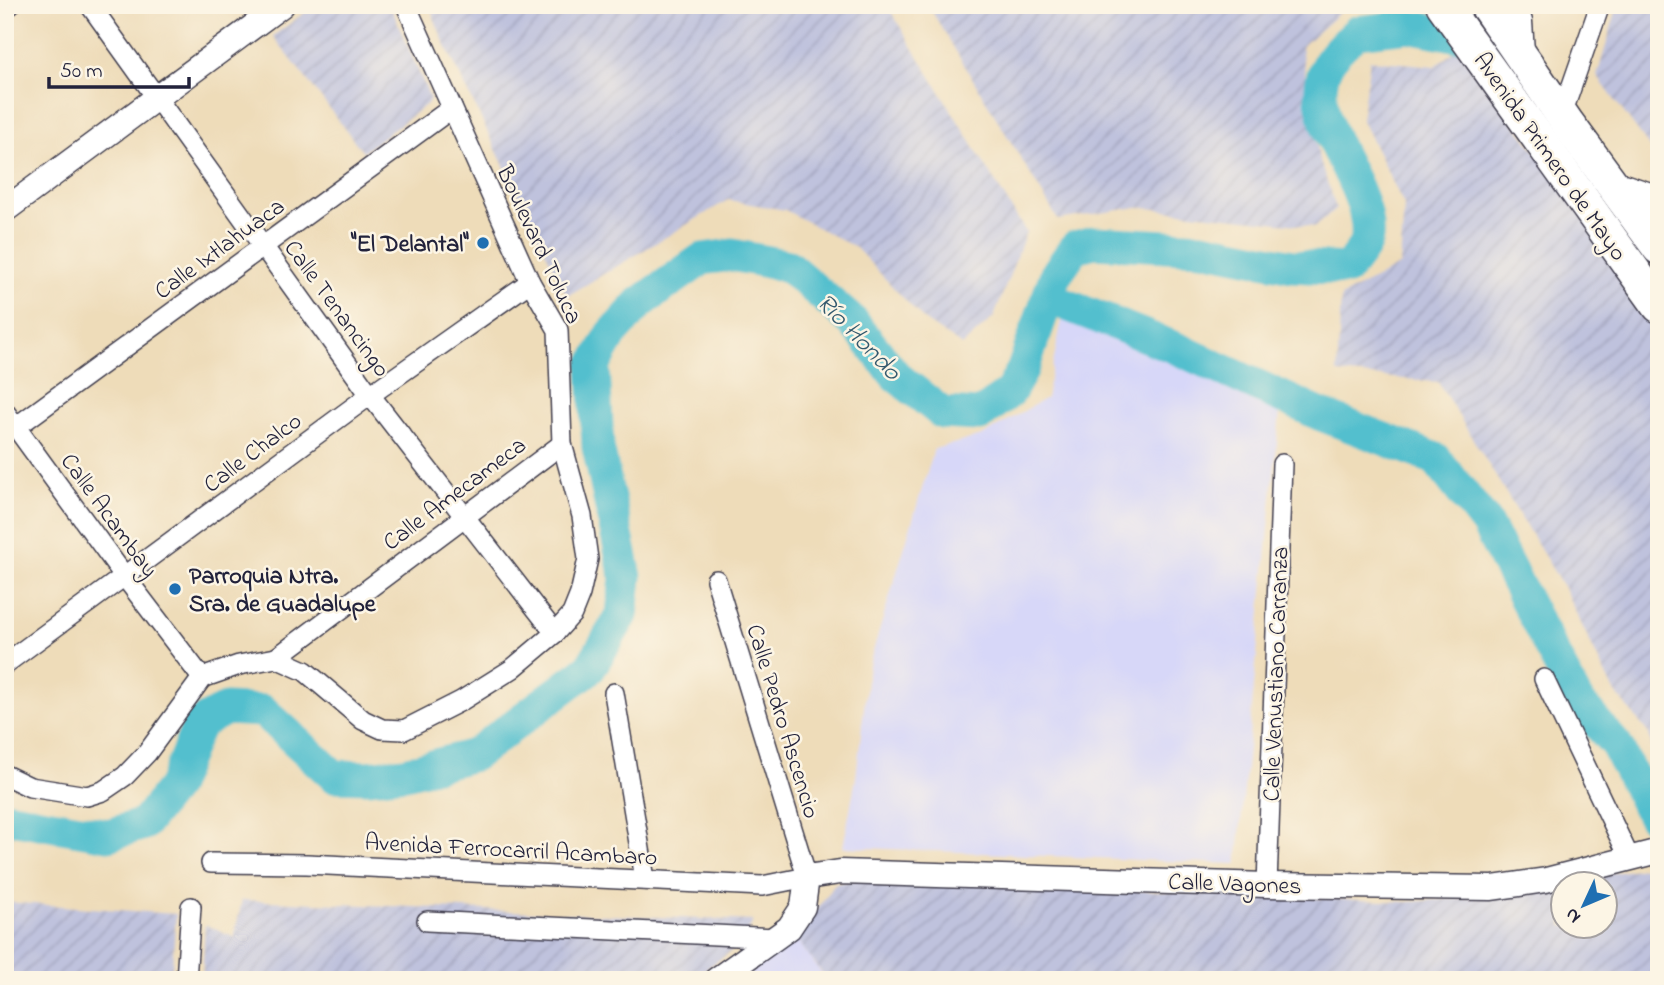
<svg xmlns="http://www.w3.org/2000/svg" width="1664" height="985" viewBox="0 0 1664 985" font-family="'Indie Flower',sans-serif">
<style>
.built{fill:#d7d7f8}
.industrial{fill:url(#industrial-furrows);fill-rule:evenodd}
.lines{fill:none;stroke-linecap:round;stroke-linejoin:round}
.river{stroke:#53bfce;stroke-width:33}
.minor-casing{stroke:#413e4e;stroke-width:22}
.tertiary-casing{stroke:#413e4e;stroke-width:27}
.secondary-casing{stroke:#413e4e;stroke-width:31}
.trunk-casing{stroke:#413e4e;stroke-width:36}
.minor{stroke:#fff;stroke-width:19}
.tertiary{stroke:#fff;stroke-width:24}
.secondary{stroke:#fff;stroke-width:28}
.trunk{stroke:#fff;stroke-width:33}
.poi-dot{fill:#1f6fb2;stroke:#fcf5e5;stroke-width:2.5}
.labels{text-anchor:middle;stroke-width:5;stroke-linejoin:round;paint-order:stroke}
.street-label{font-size:24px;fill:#22223b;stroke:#fcf5e5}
.poi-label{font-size:24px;font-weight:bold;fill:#22223b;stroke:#fcf5e5;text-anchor:end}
.water-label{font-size:26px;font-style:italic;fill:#33596e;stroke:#fcf5e5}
</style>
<defs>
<pattern id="industrial-furrows" width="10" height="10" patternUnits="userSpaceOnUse" patternTransform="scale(1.75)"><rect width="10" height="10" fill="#bfc2dd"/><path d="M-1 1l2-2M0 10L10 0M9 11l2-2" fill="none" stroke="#a4a6bf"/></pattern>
</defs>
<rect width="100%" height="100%" fill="#fcf5e5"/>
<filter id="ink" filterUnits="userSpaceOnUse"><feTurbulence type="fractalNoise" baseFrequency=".0143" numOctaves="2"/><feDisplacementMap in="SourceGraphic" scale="14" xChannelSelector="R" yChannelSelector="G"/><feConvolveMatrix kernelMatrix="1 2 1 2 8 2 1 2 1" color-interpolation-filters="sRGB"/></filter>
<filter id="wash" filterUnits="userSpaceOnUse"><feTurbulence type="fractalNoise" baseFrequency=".00686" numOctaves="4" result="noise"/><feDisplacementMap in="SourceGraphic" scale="28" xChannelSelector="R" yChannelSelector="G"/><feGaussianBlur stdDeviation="1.57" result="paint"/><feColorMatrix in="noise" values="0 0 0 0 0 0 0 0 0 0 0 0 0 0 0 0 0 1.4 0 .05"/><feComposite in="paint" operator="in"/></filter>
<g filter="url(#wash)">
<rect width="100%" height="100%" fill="#eedcb9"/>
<g class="built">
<polygon points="1064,310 1280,410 1237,864 843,847 856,778 869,665 934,449 982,436 1046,398"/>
<polygon points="796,939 827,980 739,980"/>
</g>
<g class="industrial">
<polygon points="315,5 390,5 430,98 427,104 363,152 273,36"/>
<polygon points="429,5 887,5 1026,232 994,317 962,346 925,321 856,248 785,210 728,200 567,296 443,40"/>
<polygon points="928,5 1348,5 1301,47 1319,158 1336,208 1315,227 1138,207 1058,220"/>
<polygon points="1618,5 1659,5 1659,160 1597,76"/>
<polygon points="1458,49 1659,314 1659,781 1649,734 1612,688 1564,588 1438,382 1337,373 1341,297 1400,265 1404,205 1361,119 1370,60 1435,66"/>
<path d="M1659,865V980H828L796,939L835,884L857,879L1408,902L1486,896ZM1562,884H1604V926H1562Z"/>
<polygon points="242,900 753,921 743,943 690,980 202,980 205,925 234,937"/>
<polygon points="5,902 176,914 171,980 5,980"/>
</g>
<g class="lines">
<g class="river">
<polyline points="1049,298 1176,348 1319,414 1436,459 1486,523 1577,700 1616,745 1652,815 1659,819"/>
<path d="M5,817L108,835L144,824L174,786L199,724L226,709L263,711L334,776L368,777L405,773L474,755L590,668L622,615L626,577L598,447L594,366L612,334L640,303L702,259L732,255L788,266L853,322L896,376L942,413L980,415L1010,392L1023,369L1056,274L1075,247L1094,242L1202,248L1292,266L1347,269C1353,261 1366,247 1367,237C1372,181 1298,118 1328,63C1334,52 1348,41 1357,32L1408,26L1454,35"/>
</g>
</g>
</g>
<g filter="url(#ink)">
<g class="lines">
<g class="minor-casing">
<g id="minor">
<polyline points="90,5 370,395 555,633"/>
<polyline points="5,8 10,5"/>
<polyline points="1562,114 1600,5"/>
<polyline points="5,412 125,577 202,678"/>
<polyline points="16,427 452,108"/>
<polyline points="276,658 562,444"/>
<polyline points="5,664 370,395 530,282"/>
<polyline points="1544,679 1630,859"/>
<polyline points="614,693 645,879"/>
<polyline points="5,775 30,787 87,796 103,791 125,776 147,753 202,678 239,665 276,658 305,671 363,720 382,729 404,730 461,701 512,669 555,633 572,614 580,594 588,559 582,516 562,444 558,330 530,282 406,5"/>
<polyline points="211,863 307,864 762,886 807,877 716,580"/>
<polyline points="1267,885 1282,464"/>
<polyline points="427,921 776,938"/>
<polyline points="186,980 191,907"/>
</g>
</g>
<g class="tertiary-casing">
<g id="tertiary">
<polyline points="1611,182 1650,195 1659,201"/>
<polyline points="5,210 282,5"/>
<polyline points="716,980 789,928 803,907 807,877 840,872 1267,885 1492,888 1546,880 1659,851"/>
</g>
</g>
<g class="secondary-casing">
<polyline id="secondary" points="1512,5 1518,22 1520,52"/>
</g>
<g class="trunk-casing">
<g id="trunk">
<polyline points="1443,5 1659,306"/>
<polyline points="1486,5 1568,124 1659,248"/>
</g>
</g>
<use href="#minor" class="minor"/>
<use href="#tertiary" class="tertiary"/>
<use href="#secondary" class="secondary"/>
<use href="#trunk" class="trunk"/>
</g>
</g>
<g class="poi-dot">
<circle cx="483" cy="243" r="7"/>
<circle cx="175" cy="589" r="7"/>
</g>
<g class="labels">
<g class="street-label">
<text transform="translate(1551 156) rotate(55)" y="8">Avenida Primero de Mayo</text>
<text transform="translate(540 244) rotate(65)" y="8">Boulevard Toluca</text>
<text transform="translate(219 248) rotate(-36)" y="8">Calle Ixtlahuaca</text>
<text transform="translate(338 308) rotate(54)" y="8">Calle Tenancingo</text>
<text transform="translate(252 452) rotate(-37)" y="8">Calle Chalco</text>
<text transform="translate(454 493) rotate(-37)" y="8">Calle Amecameca</text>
<text transform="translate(110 515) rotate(54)" y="8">Calle Acambay</text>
<text transform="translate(1275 674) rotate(-88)" y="8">Calle Venustiano Carranza</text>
<text transform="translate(784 721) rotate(73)" y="8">Calle Pedro Ascencio</text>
<text transform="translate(511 849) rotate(3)" y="8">Avenida Ferrocarril Acambaro</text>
<text transform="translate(1235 883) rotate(2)" y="8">Calle Vagones</text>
</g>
<g class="poi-label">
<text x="469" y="251">"El Delantal"</text>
<text x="189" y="583" text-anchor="start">Parroquia Ntra.<tspan x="189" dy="28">Sra. de Guadalupe</tspan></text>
</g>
<g class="water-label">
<text transform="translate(860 336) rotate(46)" y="9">Río Hondo</text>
</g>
</g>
<rect width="1664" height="985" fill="none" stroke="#fcf5e5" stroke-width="28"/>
<g transform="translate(1584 905) rotate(226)"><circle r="33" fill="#fcf5e5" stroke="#a5a1a1" stroke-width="2"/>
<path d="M0-5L12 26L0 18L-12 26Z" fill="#1f6fb2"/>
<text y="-10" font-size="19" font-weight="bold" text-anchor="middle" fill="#22223b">N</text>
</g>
<path d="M49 77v10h140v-10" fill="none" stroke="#22223b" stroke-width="3.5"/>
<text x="60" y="77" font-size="21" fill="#22223b" stroke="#fcf5e5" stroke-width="5" paint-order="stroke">50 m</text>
</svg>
